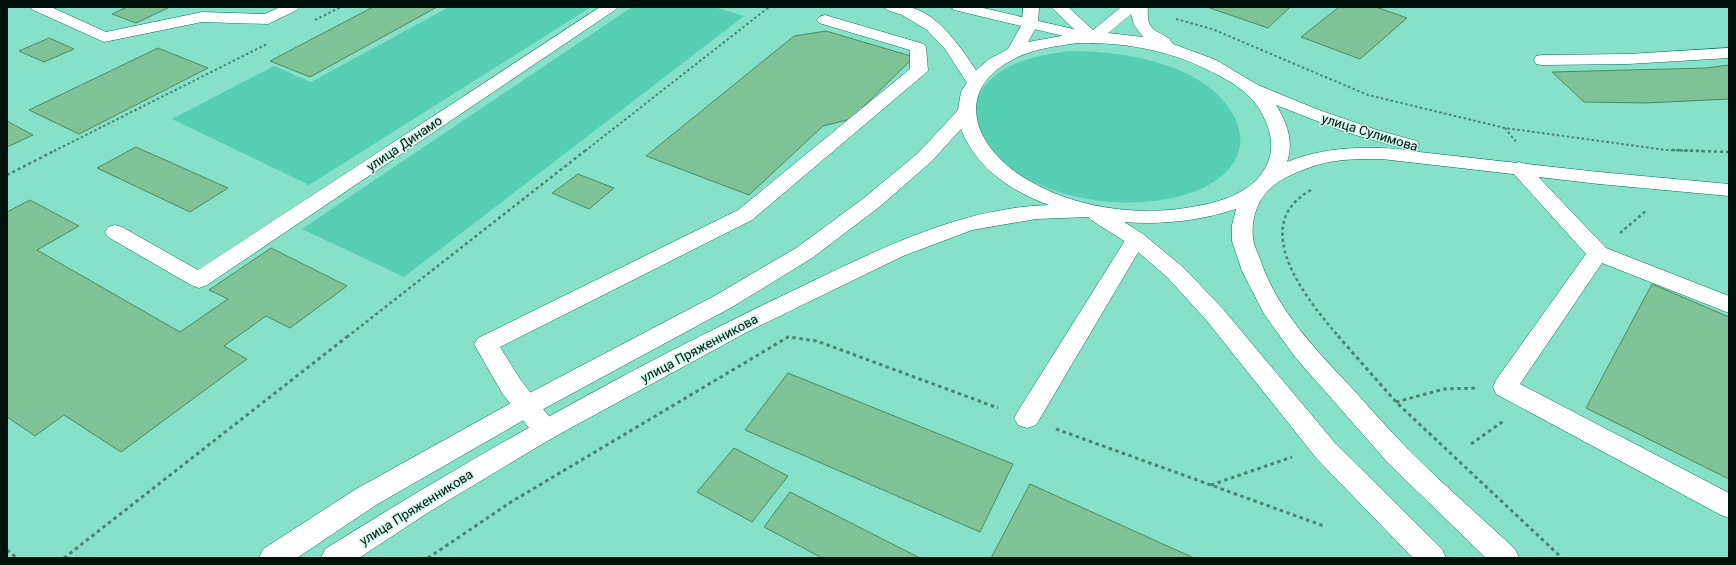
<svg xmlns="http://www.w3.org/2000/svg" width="1736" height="565" viewBox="0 0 1736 565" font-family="Roboto,sans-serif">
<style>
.green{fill:#57cfb2}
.building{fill:#7fc296;stroke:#4a8c62}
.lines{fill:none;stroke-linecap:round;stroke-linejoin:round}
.minor-casing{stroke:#03735f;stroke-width:1}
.major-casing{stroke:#03735f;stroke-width:1}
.path-far2{stroke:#4b8373;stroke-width:2;stroke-dasharray:2.5 2.5;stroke-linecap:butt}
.path-far1{stroke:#4b8373;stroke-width:2.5;stroke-dasharray:3 3;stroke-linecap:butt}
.path{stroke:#4b8373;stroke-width:3;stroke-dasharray:3.5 3.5;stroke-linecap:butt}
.minor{fill:#fff;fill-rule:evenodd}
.major{fill:#fff;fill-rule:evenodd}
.labels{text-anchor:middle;stroke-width:3;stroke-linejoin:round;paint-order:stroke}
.street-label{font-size:13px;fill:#00110b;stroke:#cdf8eb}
</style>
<rect width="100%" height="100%" fill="#87e0c8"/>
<g class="green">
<polygon points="449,7 591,7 309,185 172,119 274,66 311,82"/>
<polygon points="632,7 714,7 744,16 404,277 302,229"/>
<path d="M1068,51C1124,51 1209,63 1236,120C1242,134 1242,149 1234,162C1221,183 1195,193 1172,198C1116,210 1045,198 1000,161C997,157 977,133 976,128C975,125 976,119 976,115C976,110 975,103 976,98C977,96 980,92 982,90C1000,62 1037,56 1068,51Z"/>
</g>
<g class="building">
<polygon points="127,7 170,7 136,23 112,14"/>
<polygon points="373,7 437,7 310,77 270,61"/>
<polygon points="1207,7 1290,7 1268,28"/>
<polygon points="1339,7 1376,7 1407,18 1360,59 1301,37"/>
<polygon points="826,31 914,57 851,119 823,126 749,195 646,156 794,36"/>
<polygon points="49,38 74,49 44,62 19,51"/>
<polygon points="158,48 208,68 79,134 29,110"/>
<polygon points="1729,65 1729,99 1646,103 1584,102 1552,72 1706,68"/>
<polygon points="7,121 33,135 7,147"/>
<polygon points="136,147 228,188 190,212 97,168"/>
<polygon points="578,174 614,188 589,209 552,193"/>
<polygon points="30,200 79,226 37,250 180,332 228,299 209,290 271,248 347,286 290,328 266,316 224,346 247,359 121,452 64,415 35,436 7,417 7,212"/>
<polygon points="1652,284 1729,317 1729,479 1586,408"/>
<polygon points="788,373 1013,464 980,532 745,430"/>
<polygon points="734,448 788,476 752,522 697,492"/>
<polygon points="1030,484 1194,558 991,558"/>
<polygon points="790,492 920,558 822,558 764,527"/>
</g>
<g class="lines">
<g class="minor-casing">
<g id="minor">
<polygon points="30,7 51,7 106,32 202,12 265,14 280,7 300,7 297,10 268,24 202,22 104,42 33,10"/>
<polygon points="600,7 618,7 615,10 207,285 199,288 191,285 108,237 105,232 108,227 115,225 122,227 198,270"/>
<path d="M884,7C892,7 901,6 909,7C942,14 966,56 984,82L981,86L975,87L969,86L945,49L927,30L902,15L887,10Z"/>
<polygon points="951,7 979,7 1099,35 1101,38 1099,41 1093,43 954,10"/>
<polygon points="825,15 924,44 926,47 928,71 752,220 500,347 520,379 554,423 558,430 554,437 545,440 536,437 502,393 474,344 478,338 738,210 910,69 910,50 819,23 817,20 819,17"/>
<polygon points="1729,48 1729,58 1628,64 1542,65 1536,64 1534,60 1536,56 1542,55 1628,54"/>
<polygon points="1519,162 1526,164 1606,248 1729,296 1729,313 1602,263 1520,384 1729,493 1729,518 1719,514 1496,394 1493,387 1496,380 1586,254 1512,172 1509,168 1512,164"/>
<polygon points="1136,232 1143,234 1146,239 1036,425 1027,428 1018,425 1014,418 1018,411 1129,234"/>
</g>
</g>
<g class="major-casing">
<path id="major" d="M1023,7H1039L1038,24L1028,42L1078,33L1051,7H1068L1093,30L1121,7H1148C1145,38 1164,28 1173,44L1216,60L1258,85L1319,110L1377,130L1417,141L1419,145L1417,149L1410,151L1599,172L1729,184V196L1599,184L1382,159C1345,159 1326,159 1291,175C1264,187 1250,209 1253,239C1254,246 1258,253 1260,259C1277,310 1316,350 1352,388C1370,408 1388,429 1407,448C1441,483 1479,515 1515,549L1519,558H1486L1389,464L1295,357L1264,314L1242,271L1232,241V225L1236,209C1199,221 1162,225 1124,222L1143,234L1184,268L1223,309L1335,443L1442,549L1446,558H1413L1317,459L1207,321L1168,278L1129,244L1091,220L1089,217L1036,219L972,230L903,256L749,331L554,437L429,512L359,558H321L325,549C475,455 630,368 790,292C872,253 956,208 1049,205C1012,192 975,167 961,129L932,161L878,208L812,258L732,307L536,413L376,505L297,558H259L263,549L356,489L518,399L716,295L796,248L864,198L918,153L958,110L961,92L973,73L989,59L1008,49L1022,24ZM1131,14L1134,25L1143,37L1108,33ZM1078,43C1128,42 1174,51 1218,75C1239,86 1256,98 1265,120C1273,137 1274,154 1264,170C1251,192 1221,202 1197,206C1139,218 1067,208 1017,173C974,143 955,92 1010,61C1031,49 1055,46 1078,43ZM1276,105L1345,132L1409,150C1367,146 1327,146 1287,162C1294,142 1287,122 1276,105Z"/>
</g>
<g class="path-far2">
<polyline points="1176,19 1212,29 1368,95 1505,128 1666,150 1703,151"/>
<polyline points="315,20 341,7"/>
<polyline points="1505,128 1517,143"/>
<polyline points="54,151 267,44"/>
<polyline points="585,151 769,7"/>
</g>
<g class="path-far1">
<polyline points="1672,150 1729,152"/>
<polyline points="7,175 56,150"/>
<path d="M1311,190C1246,226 1308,301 1339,337"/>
<polyline points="1620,233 1647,210"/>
<polyline points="347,337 586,150"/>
</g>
<g class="path">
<polyline points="1338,336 1397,403 1562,558"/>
<polyline points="1396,402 1444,389 1477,388"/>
<polyline points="1056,429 1324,526"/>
<polyline points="1471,444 1505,420"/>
<polyline points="1211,485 1292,457"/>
<polyline points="7,550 17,558"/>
<polyline points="64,558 348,336"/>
<polyline points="428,558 511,502 788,337 817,341 998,408"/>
</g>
<use href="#minor" class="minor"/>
<use href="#major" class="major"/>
</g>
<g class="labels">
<g class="street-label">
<text transform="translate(1370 132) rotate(17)" y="5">улица Сулимова</text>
<text transform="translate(404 143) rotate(-34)" y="5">улица Динамо</text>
<text transform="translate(699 348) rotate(-28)" y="5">улица Пряженникова</text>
<text transform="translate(416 507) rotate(-32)" y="5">улица Пряженникова</text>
</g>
</g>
<rect width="1736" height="565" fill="none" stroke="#00110b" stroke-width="16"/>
</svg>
